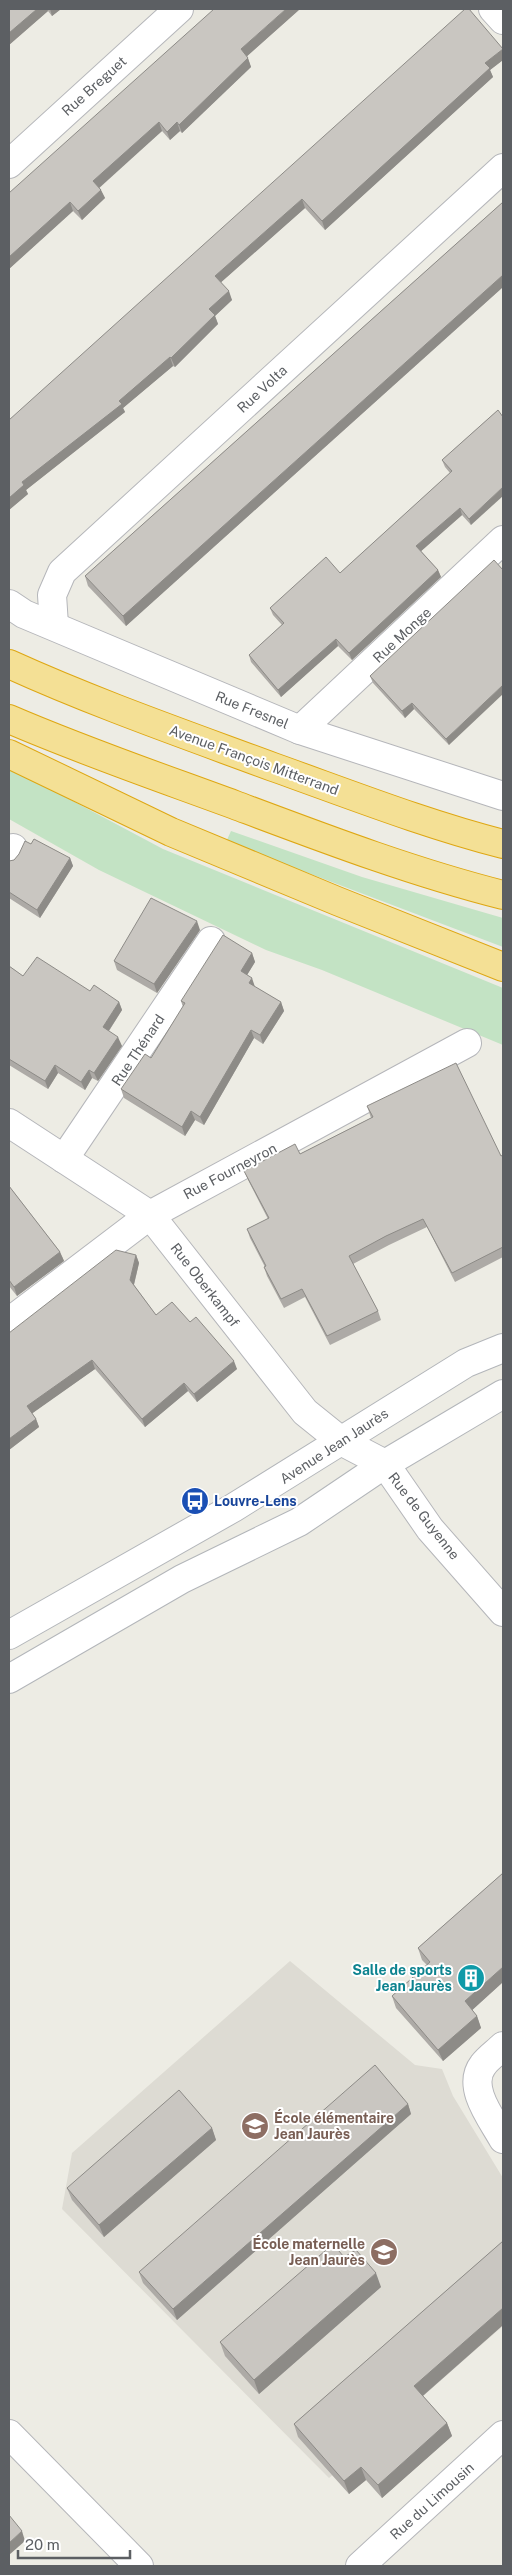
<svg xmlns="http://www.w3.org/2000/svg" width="512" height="2575" viewBox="0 0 512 2575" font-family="'Public Sans',sans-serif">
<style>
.education{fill:#dddbd3}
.green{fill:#c3e3c4}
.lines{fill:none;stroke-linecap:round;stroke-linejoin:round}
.street-casing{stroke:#b5b6ba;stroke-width:30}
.secondary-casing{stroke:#b3b6ba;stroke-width:30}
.highway-casing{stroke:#dea713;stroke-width:30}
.street{stroke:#fff;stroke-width:28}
.secondary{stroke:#fff;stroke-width:28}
.highway{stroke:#f4e095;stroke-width:28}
.wall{fill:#adaaa6}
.shaded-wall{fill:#8d8b87}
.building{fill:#c9c6c1;stroke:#8d8b87}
.labels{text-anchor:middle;stroke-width:4;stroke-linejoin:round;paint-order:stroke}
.street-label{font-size:14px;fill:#5c5f63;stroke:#fff}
.transit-label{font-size:14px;font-weight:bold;fill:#164399;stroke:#fff;text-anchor:start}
.culture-label{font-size:14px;font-weight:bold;fill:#0d838f;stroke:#fff;text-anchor:end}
.education-label{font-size:14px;font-weight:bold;fill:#785e54;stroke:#fff;text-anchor:start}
</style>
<rect width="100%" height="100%" fill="#edece4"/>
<polygon class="education" points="290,1961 415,2065 442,2069 453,2096 503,2178 503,2326 329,2478 62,2209 72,2153"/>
<g class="green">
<polygon points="9,767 163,849 503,988 503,1045 322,970 266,950 99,870 9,819"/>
<polygon points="231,831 362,877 503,918 503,947 226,842"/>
</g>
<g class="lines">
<g class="street-casing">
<g id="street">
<polyline points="493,9 503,20"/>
<polyline points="9,164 179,9"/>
<polyline points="9,604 24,614 300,730 503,796"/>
<polyline points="54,625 52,595 62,572 503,168"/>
<polyline points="300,730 503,540"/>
<polyline points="9,855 13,848"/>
<polyline points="9,1123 150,1215 305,1412 341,1441 385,1464 430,1529 503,1612"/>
<polyline points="64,1159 211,941"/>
<polyline points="9,1322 150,1215 467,1043"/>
<path d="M503,2046C497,2052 488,2058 483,2065C466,2087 492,2119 503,2139"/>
<polyline points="9,2434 139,2566"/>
<polyline points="360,2566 503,2435"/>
</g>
</g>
<g class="secondary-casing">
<g id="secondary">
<polyline points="9,1635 233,1508 466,1363 503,1348"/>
<polyline points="9,1679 182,1579 299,1522 385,1464 503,1394"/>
</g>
</g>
<g class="highway-casing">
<g id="highway">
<path d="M9,664C95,703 184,734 273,767C349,794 425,824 503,844"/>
<path d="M9,719C83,751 159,777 235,805C323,838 412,872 503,895"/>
<polyline points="9,754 171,832 337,901 503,967"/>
</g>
</g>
<use href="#street" class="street"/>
<use href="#secondary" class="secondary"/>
<use href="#highway" class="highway"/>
</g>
<g class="wall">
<polygon points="9,9 61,9 52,16 48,11 9,45"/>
<polygon points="300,9 247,56 251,67 182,133 180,131 170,140 162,131 99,187 105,198 92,210 82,220 73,211 9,269 9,193"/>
<polygon points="503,49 503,60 490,70 493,77 325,230 305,208 221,282 232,300 215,316 218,324 175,367 173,366 123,408 125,412 26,490 28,494 9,510 9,420"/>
<polygon points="503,202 503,287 126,626 88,586 85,576"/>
<polygon points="498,410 471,525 462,515 421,551 438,570 441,577 352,660 338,646 281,697 251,662 249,655 282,625 273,615 270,608 340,573 450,473 445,467 442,460"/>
<polygon points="503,570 449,745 414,709 405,718 373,683 370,676"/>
<polygon points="31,844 70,858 73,866 40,918 9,898 9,861 14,860"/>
<polygon points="200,930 157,993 117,970 114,961"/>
<polygon points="252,953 255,962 247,975 255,987 281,1002 284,1011 263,1044 254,1038 204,1125 195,1120 185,1136 124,1098 121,1089 151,1058 183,1007 181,1001"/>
<polygon points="9,966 23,976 90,991 119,1002 122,1010 109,1031 122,1046 98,1081 92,1078 85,1090 58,1073 48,1089 9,1065"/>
<polygon points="367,1106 501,1156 503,1155 503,1257 455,1282 427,1227 389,1245 353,1264 378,1311 381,1320 330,1345 305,1297 284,1308 267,1276 264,1267 265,1267 250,1238 247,1229 268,1219 248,1180 244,1171 300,1154 371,1118"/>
<polygon points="9,1186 60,1252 64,1261 17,1296 9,1286"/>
<polygon points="136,1255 139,1263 134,1285 156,1315 190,1322 237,1369 197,1402 188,1391 145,1427 95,1369 32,1413 36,1419 39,1427 9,1450 9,1333"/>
<polygon points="503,1873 503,1982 472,2010 477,2016 481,2028 443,2061 396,2008 392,1996 427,1965 422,1960 418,1948"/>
<polygon points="408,2104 411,2114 177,2320 143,2283 139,2272"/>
<polygon points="212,2128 216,2140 104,2237 72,2200 67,2188"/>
<polygon points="503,2241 503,2325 423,2396 447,2423 452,2436 382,2498 366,2480 349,2494 298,2437 294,2424"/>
<polygon points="344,2257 381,2287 259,2394 225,2356 220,2342"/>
</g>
<g class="shaded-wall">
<polygon points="37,9 47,9 48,11 9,45 9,33"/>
<polygon points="50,9 61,9 52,16"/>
<polygon points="286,9 300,9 245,58 241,49"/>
<polygon points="503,49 503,60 490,70 493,77 325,230 322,221 485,63"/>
<polygon points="248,58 251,67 182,133 179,125"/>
<polygon points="159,122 162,131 97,190 93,181"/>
<polygon points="177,122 180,131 170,140 167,132"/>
<polygon points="101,190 105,198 82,220 78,211"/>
<polygon points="302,199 305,208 218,285 215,276"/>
<polygon points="70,202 73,211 9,269 9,257"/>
<polygon points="503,275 503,287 126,626 123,616"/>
<polygon points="229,291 232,300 215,316 218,324 175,367 171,358 209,309"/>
<polygon points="170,357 173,366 123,408 125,412 26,490 28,494 9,510 9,498 22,482"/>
<polygon points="503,487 503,496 471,525 469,519"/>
<polygon points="460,508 462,515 419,553 416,546"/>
<polygon points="438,570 441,577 352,660 349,653"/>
<polygon points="336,639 338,646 281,697 278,690"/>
<polygon points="503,685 503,694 449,745 446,739"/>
<polygon points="412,703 414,709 405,718 402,711"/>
<polygon points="70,858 73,866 40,918 37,910"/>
<polygon points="197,921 200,930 157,993 154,984"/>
<polygon points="252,953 255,962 244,980 241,971"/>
<polygon points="252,978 255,987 249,983"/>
<polygon points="119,1002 122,1010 106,1035 103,1027"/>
<polygon points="281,1002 284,1011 263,1044 260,1035"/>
<polygon points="251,1030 254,1038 204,1125 200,1117"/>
<polygon points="118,1037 122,1046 98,1081 94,1073"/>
<polygon points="55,1065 58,1073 48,1089 45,1081"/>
<polygon points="89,1070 92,1078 85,1090 81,1082"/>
<polygon points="191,1111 195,1120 185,1136 182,1127"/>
<polygon points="60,1252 64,1261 17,1296 14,1287"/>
<polygon points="136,1255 139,1263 133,1288 130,1280"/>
<polygon points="92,1360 95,1369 30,1415 27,1406"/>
<polygon points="234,1361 237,1369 197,1402 194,1394"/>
<polygon points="184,1383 188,1391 145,1427 142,1419"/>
<polygon points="36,1419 39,1427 9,1450 9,1439"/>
<polygon points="503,1967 503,1982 469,2013 465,2001"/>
<polygon points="477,2016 481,2028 443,2061 438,2050"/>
<polygon points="408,2104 411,2114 177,2320 173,2309"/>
<polygon points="212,2128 216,2140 104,2237 99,2225"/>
<polygon points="376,2273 381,2287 259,2394 254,2380"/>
<polygon points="503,2308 503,2325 419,2399 414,2386"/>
<polygon points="447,2423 452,2436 382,2498 378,2485"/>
<polygon points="361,2467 366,2480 349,2494 344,2481"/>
<polygon points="22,2531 25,2541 9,2555 9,2543"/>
</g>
<g class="building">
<polygon points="9,9 37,9 9,33"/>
<polygon points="214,9 286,9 241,49 248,58 179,125 177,122 167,132 159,122 93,181 101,190 89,201 78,211 70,202 9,257 9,193"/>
<polygon points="465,9 469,9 503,49 485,63 490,68 322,221 302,199 215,276 229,291 209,309 215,315 171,358 170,357 119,401 122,404 22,482 24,485 9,498 9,420"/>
<polygon points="503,202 503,275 123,616 85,576"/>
<polygon points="498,410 503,417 503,487 469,519 460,508 416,546 438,570 349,653 336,639 278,690 249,655 284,623 270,608 326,557 340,573 452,471 442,460"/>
<polygon points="494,560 503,570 503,685 446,739 412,703 402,711 370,676"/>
<polygon points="34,839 70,858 37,910 9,892 9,861 14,860 19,854 25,841 31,844"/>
<polygon points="151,898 197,921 154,984 114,961"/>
<polygon points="223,935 252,953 241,971 252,978 249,983 281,1002 260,1035 251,1030 200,1117 191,1111 182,1127 121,1089 145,1054 151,1058 185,1003 181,1001"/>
<polygon points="37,957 90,991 94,985 119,1002 103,1027 118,1037 94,1073 89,1070 81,1082 55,1065 45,1081 9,1059 9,966 23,976"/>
<polygon points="456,1063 501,1156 503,1155 503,1247 452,1273 423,1219 386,1236 349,1256 378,1311 327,1336 302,1289 281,1299 264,1267 266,1266 247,1229 269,1218 244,1171 295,1144 300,1154 373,1117 367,1106"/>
<polygon points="9,1186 60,1252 14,1287 9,1280"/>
<polygon points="116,1250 136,1255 130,1280 156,1315 172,1302 190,1322 196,1317 234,1361 194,1394 184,1383 142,1419 92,1360 27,1406 36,1419 9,1439 9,1333"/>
<polygon points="503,1873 503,1967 465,2001 477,2016 438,2050 392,1996 430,1962 418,1948"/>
<polygon points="375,2065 408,2104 173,2309 139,2272"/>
<polygon points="179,2090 212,2128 99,2225 67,2188"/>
<polygon points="503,2241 503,2308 414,2386 447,2423 378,2485 361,2467 344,2481 294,2424"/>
<polygon points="333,2244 344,2257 356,2250 376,2273 254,2380 220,2342"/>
<polygon points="9,2515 22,2531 9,2543"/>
</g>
<defs>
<g id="bus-disc" transform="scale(1.4375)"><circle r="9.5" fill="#1a4fb4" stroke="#fff"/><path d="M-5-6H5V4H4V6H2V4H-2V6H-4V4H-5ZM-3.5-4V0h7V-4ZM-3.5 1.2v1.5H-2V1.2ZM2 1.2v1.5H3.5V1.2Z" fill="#fff"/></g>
<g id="building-disc" transform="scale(1.4375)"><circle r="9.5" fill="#0f9aa8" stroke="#fff"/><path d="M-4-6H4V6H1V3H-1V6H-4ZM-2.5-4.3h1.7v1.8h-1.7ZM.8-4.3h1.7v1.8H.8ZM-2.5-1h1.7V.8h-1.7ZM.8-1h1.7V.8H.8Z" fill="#fff"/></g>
<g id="school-disc" transform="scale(1.4375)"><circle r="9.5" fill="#8d6e63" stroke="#fff"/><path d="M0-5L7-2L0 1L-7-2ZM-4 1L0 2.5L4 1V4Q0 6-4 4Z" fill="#fff"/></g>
</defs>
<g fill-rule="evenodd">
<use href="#bus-disc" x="195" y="1501"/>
<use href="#building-disc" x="471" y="1978"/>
<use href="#school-disc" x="255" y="2126"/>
<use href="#school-disc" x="384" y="2252"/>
</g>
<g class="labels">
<g class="street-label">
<text transform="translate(94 86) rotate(-42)" y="5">Rue Breguet</text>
<text transform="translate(262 389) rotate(-43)" y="5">Rue Volta</text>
<text transform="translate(402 635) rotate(-43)" y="5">Rue Monge</text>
<text transform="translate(252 710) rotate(22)" y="5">Rue Fresnel</text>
<text transform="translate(254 760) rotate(20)" y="5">Avenue François Mitterrand</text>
<text transform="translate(138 1050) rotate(-56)" y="5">Rue Thénard</text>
<text transform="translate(230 1171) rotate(-28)" y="5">Rue Fourneyron</text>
<text transform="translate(205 1285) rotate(52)" y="5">Rue Oberkampf</text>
<text transform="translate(334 1446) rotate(-33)" y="5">Avenue Jean Jaurès</text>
<text transform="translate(424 1516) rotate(52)" y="5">Rue de Guyenne</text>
<text transform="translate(432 2501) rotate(-42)" y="5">Rue du Limousin</text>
</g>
<g class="transit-label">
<text x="214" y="1506">Louvre-Lens</text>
</g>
<g class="culture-label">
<text x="452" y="1975">Salle de sports<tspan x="452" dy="16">Jean Jaurès</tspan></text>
</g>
<g class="education-label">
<text x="274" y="2123">École élémentaire<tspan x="274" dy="16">Jean Jaurès</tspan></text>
<text x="365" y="2249" text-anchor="end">École maternelle<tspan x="365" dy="16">Jean Jaurès</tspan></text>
</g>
</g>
<rect width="512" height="2575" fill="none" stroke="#5c5f63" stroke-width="20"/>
<path d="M18 2550v8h112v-8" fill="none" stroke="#5c5f63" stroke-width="2.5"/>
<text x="25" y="2550" font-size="15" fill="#5c5f63" stroke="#ffffff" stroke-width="4" paint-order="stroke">20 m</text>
</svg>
